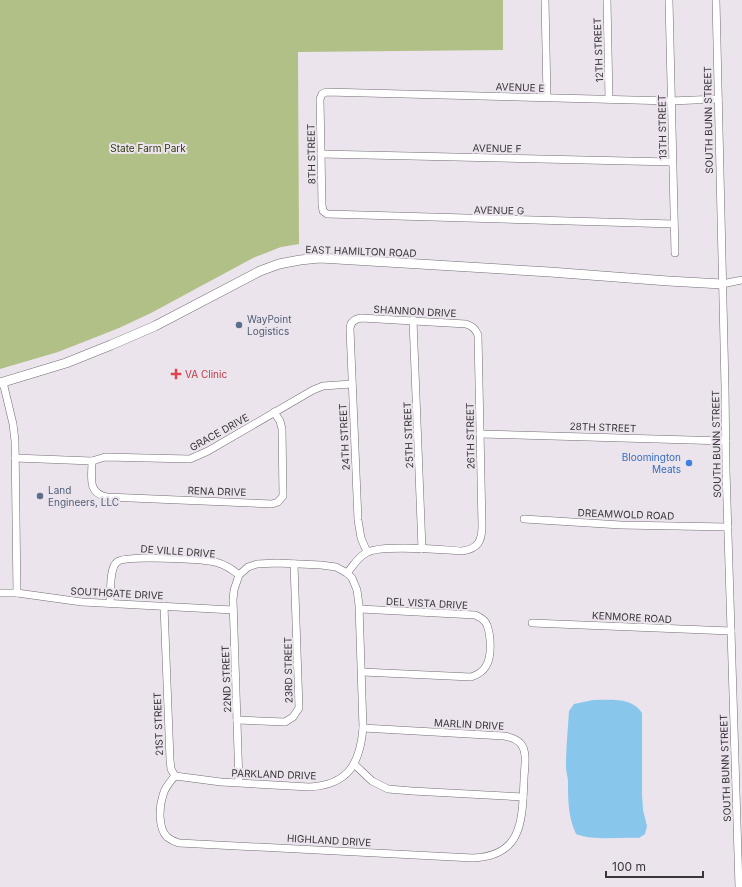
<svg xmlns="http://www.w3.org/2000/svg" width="742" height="887" viewBox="0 0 742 887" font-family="Inter,sans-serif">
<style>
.green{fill:#b1c086}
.water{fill:#88c7eb}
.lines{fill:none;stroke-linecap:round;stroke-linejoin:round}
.minor-casing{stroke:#736c74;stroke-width:8}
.major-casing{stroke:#736c74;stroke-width:10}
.minor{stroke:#fff;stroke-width:7}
.major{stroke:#fff;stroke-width:9}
.service-dot{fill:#5c6f8a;stroke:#ebe4ed;stroke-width:1.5}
.health-dot{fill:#e0444e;stroke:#ebe4ed;stroke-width:1.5}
.shop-dot{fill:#3f7fe0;stroke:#ebe4ed;stroke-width:1.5}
.labels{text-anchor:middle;stroke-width:4;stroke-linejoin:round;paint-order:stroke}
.street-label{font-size:10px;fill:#39363a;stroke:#ebe4ed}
.park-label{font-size:10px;fill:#30390c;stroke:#ebe4ed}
.service-label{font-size:10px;fill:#4e5e75;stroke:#ebe4ed;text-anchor:start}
.health-label{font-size:10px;fill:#be3a42;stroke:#ebe4ed;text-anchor:start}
.shop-label{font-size:10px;fill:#366cbe;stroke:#ebe4ed;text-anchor:end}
</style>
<rect width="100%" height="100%" fill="#ebe4ed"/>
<polygon class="green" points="0,0 503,0 503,50 298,52 299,244 281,247 253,258 151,313 119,328 58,352 0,369"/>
<path class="water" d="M593,700C611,700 632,697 642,713V794L643,810L647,826L645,834L639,838C618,837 595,841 576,834C568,817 568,800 568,782C568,777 566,772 566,767C566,749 568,728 569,711L574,704Z"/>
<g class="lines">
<g class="minor-casing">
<g id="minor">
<polyline points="545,0 547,97"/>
<polyline points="607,0 609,99"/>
<polyline points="669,0 675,253"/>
<polyline points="716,0 725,387 726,470 739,887"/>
<polyline points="321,154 672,162"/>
<polyline points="674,224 327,214 323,211 322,205 320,99 322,94 326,92 671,101 718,99"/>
<polyline points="722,284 742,280"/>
<polyline points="413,320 422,549"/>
<polyline points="3,382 13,424 15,441 17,593"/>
<polyline points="480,434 726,441"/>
<polyline points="15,458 92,461 105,457 190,459 208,451 313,390 323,386 352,384"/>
<path d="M92,461C92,477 87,493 107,497L272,504L278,502L283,496L282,429L280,421L274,412"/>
<polyline points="524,519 621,525 728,527"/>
<path d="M347,573C353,566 358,557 366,553C380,544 444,550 462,551C478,549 482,541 482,526L478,335C475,328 472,326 466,324L361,318C355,319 350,322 350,329L358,520L361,538L367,552"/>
<polyline points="0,593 17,593 82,602 233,610"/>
<path d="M110,603C111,593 109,568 117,562C125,555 201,559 215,562C223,564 232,569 239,575"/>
<polyline points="164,606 170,760 171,769 175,776"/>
<path d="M360,609L475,615C480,617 485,620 487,625C491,636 492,657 486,666C483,672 477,675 471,677L362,672"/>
<polyline points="532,623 731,631"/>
<polyline points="237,720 285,722 293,717 299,708 294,564"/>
<polyline points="354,764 372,781 388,789 412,791 523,797"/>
<path d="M175,776L221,782L309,787C348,785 360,764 363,728L359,605L357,590L352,578L347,573L336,567L321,565L277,563L257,564L248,567L239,575L234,590L233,600L239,783"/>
<path d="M175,776C170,782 165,787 163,795C159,807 158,828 167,837C171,840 175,842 179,843L473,858C524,856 522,818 524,780C524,769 528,753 521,744C517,739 510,737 504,736L363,728"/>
</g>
</g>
<g class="major-casing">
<polyline id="major" points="0,383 66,363 111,345 155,326 260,271 279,264 300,260 320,258 370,261 550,272 668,281 722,284"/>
</g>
<use href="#minor" class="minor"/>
<use href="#major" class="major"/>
</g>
<g class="service-dot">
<circle cx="239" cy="325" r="4"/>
<circle cx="40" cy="496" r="4"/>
</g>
<path class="health-dot" d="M174 368h4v4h4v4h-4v4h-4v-4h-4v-4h4z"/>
<circle class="shop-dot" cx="689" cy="463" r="4"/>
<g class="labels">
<g class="street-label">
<text transform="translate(598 50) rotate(-92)" y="4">12TH STREET</text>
<text transform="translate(520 87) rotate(2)" y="4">AVENUE E</text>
<text transform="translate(708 120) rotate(-91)" y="4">SOUTH BUNN STREET</text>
<text transform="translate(662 127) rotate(-91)" y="4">13TH STREET</text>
<text transform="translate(497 148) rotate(1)" y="4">AVENUE F</text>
<text transform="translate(311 154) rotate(-91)" y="4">8TH STREET</text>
<text transform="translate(499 210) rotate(1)" y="4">AVENUE G</text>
<text transform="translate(361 251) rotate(2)" y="4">EAST HAMILTON ROAD</text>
<text transform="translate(415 311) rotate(3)" y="4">SHANNON DRIVE</text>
<text transform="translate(603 427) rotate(2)" y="4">28TH STREET</text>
<text transform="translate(219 432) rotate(-29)" y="4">GRACE DRIVE</text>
<text transform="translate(408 435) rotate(-92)" y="4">25TH STREET</text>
<text transform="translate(470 436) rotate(-91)" y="4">26TH STREET</text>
<text transform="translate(344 437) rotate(-93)" y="4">24TH STREET</text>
<text transform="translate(716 444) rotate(-91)" y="4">SOUTH BUNN STREET</text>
<text transform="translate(217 491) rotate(2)" y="4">RENA DRIVE</text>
<text transform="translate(626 514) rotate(2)" y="4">DREAMWOLD ROAD</text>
<text transform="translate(178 551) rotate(4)" y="4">DE VILLE DRIVE</text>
<text transform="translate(117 593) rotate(3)" y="4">SOUTHGATE DRIVE</text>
<text transform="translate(427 603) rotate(3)" y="4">DEL VISTA DRIVE</text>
<text transform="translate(632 617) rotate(3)" y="4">KENMORE ROAD</text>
<text transform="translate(288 670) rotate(-91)" y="4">23RD STREET</text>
<text transform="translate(226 679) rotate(-92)" y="4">22ND STREET</text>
<text transform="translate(158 724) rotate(-92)" y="4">21ST STREET</text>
<text transform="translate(469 724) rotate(3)" y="4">MARLIN DRIVE</text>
<text transform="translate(725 768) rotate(-92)" y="4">SOUTH BUNN STREET</text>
<text transform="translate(274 774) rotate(2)" y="4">PARKLAND DRIVE</text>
<text transform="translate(329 840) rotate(3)" y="4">HIGHLAND DRIVE</text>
</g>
<g class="park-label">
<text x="148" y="152">State Farm Park</text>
</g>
<g class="service-label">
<text x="247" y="323">WayPoint<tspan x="247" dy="12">Logistics</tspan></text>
<text x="48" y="494">Land<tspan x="48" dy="12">Engineers, LLC</tspan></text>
</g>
<g class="health-label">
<text x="185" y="378">VA Clinic</text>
</g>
<g class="shop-label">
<text x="681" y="461">Bloomington<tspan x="681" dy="12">Meats</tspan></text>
</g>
</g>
<path d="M606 871v6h97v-6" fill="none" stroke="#39363a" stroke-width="2"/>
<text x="612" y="871" font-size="12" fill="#39363a" stroke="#ebe4ed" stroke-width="3" paint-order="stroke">100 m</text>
</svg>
